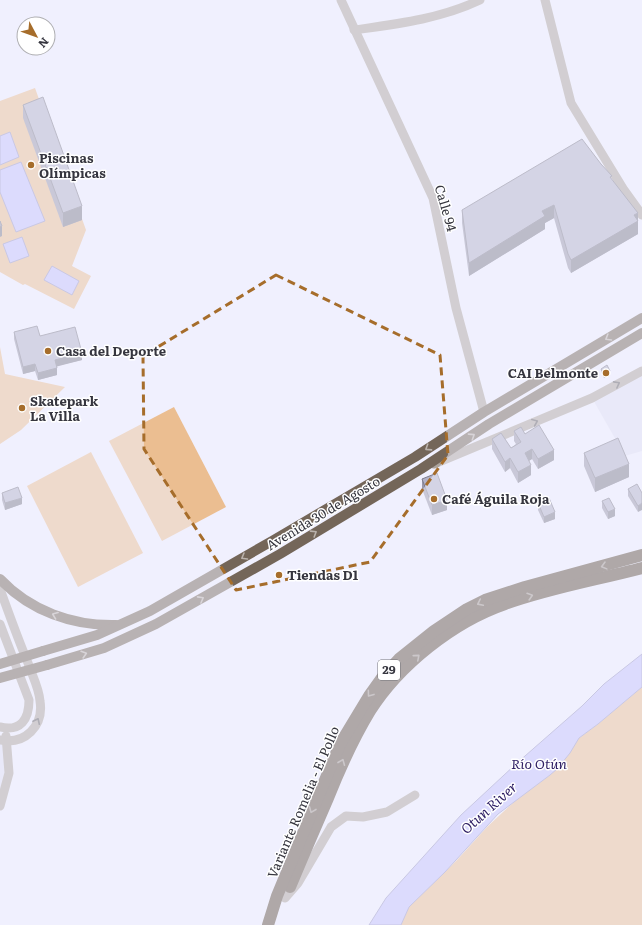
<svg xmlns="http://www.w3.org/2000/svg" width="642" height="925" viewBox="0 0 642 925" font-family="Literata,serif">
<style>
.built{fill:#e1e1f3}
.green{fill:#ebbe91}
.water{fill:#c3c0fd;stroke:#9997c4}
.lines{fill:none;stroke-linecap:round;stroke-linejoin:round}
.minor{stroke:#ada59e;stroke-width:9}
.major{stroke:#746659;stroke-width:10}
.highway{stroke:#5f5041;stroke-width:12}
.major-bridge{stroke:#746659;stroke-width:10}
.wall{fill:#9998ab}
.shaded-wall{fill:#7d7c8b}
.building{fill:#b2b1c7;stroke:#7d7c8b}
.oneway{stroke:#bab2ac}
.oneway2{stroke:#605d60}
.oneway3{stroke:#9f968d}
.marked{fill:none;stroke:#a66d2b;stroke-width:3;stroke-dasharray:8 5;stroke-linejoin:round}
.poi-dot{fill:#a66d2b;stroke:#fff;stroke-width:1.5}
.labels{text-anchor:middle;stroke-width:3;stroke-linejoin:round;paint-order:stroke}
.shield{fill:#fff;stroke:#727279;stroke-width:1}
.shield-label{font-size:12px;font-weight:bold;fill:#36363f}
.poi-label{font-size:13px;font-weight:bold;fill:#36363f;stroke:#fff;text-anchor:start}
.street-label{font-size:13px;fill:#36363f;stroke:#fff}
.water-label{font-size:14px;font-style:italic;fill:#2e1f64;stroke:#fff}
</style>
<rect width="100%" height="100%" fill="#f0f0fe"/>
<g class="built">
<polygon points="642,371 642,451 625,456 592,398"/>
<polygon points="0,740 7,741 9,773 0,806"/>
</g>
<g class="green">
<polygon points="35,88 86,230 72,266 91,276 74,309 25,284 23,285 0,272 0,101"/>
<polygon points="0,347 5,374 65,387 21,430 0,444"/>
<polygon points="174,407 226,507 162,541 109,441"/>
<polygon points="91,452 143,553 78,587 27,486"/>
<polygon points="642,687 642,925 399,925 409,907 457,860 487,827 517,799 550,775 579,738 598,724"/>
</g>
<g class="water">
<polygon points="10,132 19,157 0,165 0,136"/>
<polygon points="21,162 45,221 16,232 0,192 0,170"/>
<polygon points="22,237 29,256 10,263 3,244"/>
<polygon points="52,266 79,281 72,295 44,280"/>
<polygon points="642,654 642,687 598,724 579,738 570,753 557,769 550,775 498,814 445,872 409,907 401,925 369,925 386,898 461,815 517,763 582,706 604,684"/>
</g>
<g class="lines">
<g class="minor">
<polyline points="341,0 433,198 456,308 484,412"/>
<polyline points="545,0 571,103 624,190 642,215"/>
<path d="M354,30C397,24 440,19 480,0"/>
<polyline points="434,464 592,398 642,371"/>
<path d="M0,589C9,614 18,639 28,663C32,675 39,688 40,701C44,726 25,745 0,740"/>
<path d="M0,624L29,700C29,719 21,732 0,727"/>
<polyline points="0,806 9,773 6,736"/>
<polyline points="285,898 298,883 331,827 346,816 363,817 387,812 415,795"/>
</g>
<g class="major">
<path d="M0,579C30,611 73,626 116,625"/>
<polyline points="43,651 97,635 150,611 272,541 415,457 484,412 642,318"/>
<polyline points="47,665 104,648 156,624 280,554 421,469 489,424 642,333"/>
</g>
<g class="highway">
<path d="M290,887C302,858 315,828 328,798C340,768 353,739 370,711C399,665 453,622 505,604C549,588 596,580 642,568"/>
<polyline points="268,925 277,896 340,744 369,696 384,675 399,659 434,631 467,609 485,600 525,587 642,555"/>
</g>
<g class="major-bridge">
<polyline points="0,664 43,651"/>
<polyline points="0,678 47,665"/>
</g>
</g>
<g class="wall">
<polygon points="23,105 82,220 63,227 23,118"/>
<polygon points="612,180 638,213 638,234 571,273 568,268 554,218 545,223 545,229 469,276 462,223 462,210"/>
<polygon points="14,332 82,360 56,366 57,375 38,380 35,371 23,374 14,339"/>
<polygon points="601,369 610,375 604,378 601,372"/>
<polygon points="514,431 525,434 554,460 538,469 532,459 529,461 531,475 518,483 510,468 505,472 492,449 492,439 511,448 516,444 514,441"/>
<polygon points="584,453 629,477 595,492 584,466"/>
<polygon points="422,479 447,510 432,515 422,489"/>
<polygon points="628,489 642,493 638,512 628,496"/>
<polygon points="2,493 22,504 5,510 2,500"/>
<polygon points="602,501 615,516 608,519 602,508"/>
<polygon points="538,503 555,519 544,523 538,510"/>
</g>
<g class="shaded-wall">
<polygon points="554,205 554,218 545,223 545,229 469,276 469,263 542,211"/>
<polygon points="82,206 82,220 63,227 63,213"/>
<polygon points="638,213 638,234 571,273 571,260"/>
<polygon points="2,226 2,236 0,237 0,227"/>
<polygon points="82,353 82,360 55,367 55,360"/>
<polygon points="35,364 35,371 23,374 23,367"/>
<polygon points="57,368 57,375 38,380 38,373"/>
<polygon points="610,371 610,375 604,378 604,375"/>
<polygon points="532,449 532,459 525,463 525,453"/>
<polygon points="554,450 554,460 538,469 538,459"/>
<polygon points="510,458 510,468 505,472 505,462"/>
<polygon points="629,464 629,477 595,492 595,478"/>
<polygon points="531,465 531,475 518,483 518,472"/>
<polygon points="22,498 22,504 5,510 5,503"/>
<polygon points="447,500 447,510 432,515 432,505"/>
<polygon points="642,503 642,510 638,512 638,506"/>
<polygon points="615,509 615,516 608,519 608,512"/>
<polygon points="555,512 555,519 544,523 544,517"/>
</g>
<g class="building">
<polygon points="43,97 82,206 63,213 23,105"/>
<polygon points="582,139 601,164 612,176 610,177 638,213 634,215 638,221 571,260 568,254 554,205 542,211 545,216 469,263 462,210"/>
<polygon points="0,221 2,226 0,227"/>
<polygon points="37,326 40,336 75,327 82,353 55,360 57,368 38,373 35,364 23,367 14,332"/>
<polygon points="607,365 610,371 604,375 601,369"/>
<polygon points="539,425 554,450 538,459 532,449 525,453 531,465 518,472 510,458 505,462 492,439 501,433 511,448 521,442 514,431 521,427 525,434"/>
<polygon points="618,438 629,464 595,478 584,453"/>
<polygon points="437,473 447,500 432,505 422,479"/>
<polygon points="637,484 642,493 642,503 638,506 628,489"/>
<polygon points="18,487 22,498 5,503 2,493"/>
<polygon points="549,498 555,512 544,517 538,503"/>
<polygon points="609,498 615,509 608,512 602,501"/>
</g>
<defs><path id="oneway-chevron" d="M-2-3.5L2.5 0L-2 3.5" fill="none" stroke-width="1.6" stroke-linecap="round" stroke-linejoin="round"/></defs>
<g class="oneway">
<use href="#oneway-chevron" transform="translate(608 338) rotate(149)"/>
<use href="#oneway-chevron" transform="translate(472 436) rotate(-33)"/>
<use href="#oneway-chevron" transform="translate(428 448) rotate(147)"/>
<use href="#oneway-chevron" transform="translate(314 533) rotate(-32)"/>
<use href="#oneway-chevron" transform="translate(244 557) rotate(150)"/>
<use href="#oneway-chevron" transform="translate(201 599) rotate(-29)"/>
<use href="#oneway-chevron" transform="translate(55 615) rotate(-159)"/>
<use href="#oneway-chevron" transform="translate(84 654) rotate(-17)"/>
</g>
<g class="oneway2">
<use href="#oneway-chevron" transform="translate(617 384) rotate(-28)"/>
<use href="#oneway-chevron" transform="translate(535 422) rotate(-23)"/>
<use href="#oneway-chevron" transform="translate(37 721) rotate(-65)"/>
</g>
<g class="oneway3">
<use href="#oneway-chevron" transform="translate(604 566) rotate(165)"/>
<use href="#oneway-chevron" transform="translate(530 596) rotate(-17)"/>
<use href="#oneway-chevron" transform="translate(480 603) rotate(154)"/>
<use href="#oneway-chevron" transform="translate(417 657) rotate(-41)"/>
<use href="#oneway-chevron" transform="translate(370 694) rotate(126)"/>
<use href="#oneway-chevron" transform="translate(342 762) rotate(-68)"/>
<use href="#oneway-chevron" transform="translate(312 810) rotate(112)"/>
</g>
<path d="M0 0H642V925H0ZM276,275L440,355L448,455L370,562L236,590L144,449L143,356Z" fill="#f0f0fe" fill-opacity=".55" fill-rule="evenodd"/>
<path class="marked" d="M276,275L440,355L448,455L370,562L236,590L144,449L143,356Z"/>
<g class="poi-dot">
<circle cx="31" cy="165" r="4"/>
<circle cx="48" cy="351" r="4"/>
<circle cx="606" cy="373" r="4"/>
<circle cx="22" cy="408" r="4"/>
<circle cx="434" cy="499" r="4"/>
<circle cx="279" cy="575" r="4"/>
</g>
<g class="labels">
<rect class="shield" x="378" y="660" width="22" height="20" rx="3"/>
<g class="shield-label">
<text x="389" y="674">29</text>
</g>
<g class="poi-label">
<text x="39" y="163">Piscinas<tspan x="39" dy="15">Olímpicas</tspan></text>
<text x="56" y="356">Casa del Deporte</text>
<text x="598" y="378" text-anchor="end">CAI Belmonte</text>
<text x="30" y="406">Skatepark<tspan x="30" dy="15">La Villa</tspan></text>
<text x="442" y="504">Café Águila Roja</text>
<text x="287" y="580">Tiendas D1</text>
</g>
<g class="street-label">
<text transform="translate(446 208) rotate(74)" y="5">Calle 94</text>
<text transform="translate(323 513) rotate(-31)" y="5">Avenida 30 de Agosto</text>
<text transform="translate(303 802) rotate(-67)" y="5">Variante Romelia - El Pollo</text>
</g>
<g class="water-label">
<text x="539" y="769">Río Otún</text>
<text transform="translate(489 808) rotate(-42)" y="5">Otun River</text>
</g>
</g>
<g transform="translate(36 36) rotate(131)"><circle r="19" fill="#ffffff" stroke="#afafb2"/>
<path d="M0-3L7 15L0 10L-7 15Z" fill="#a66d2b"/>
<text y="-6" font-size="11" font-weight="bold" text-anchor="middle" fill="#36363f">N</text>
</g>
</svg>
